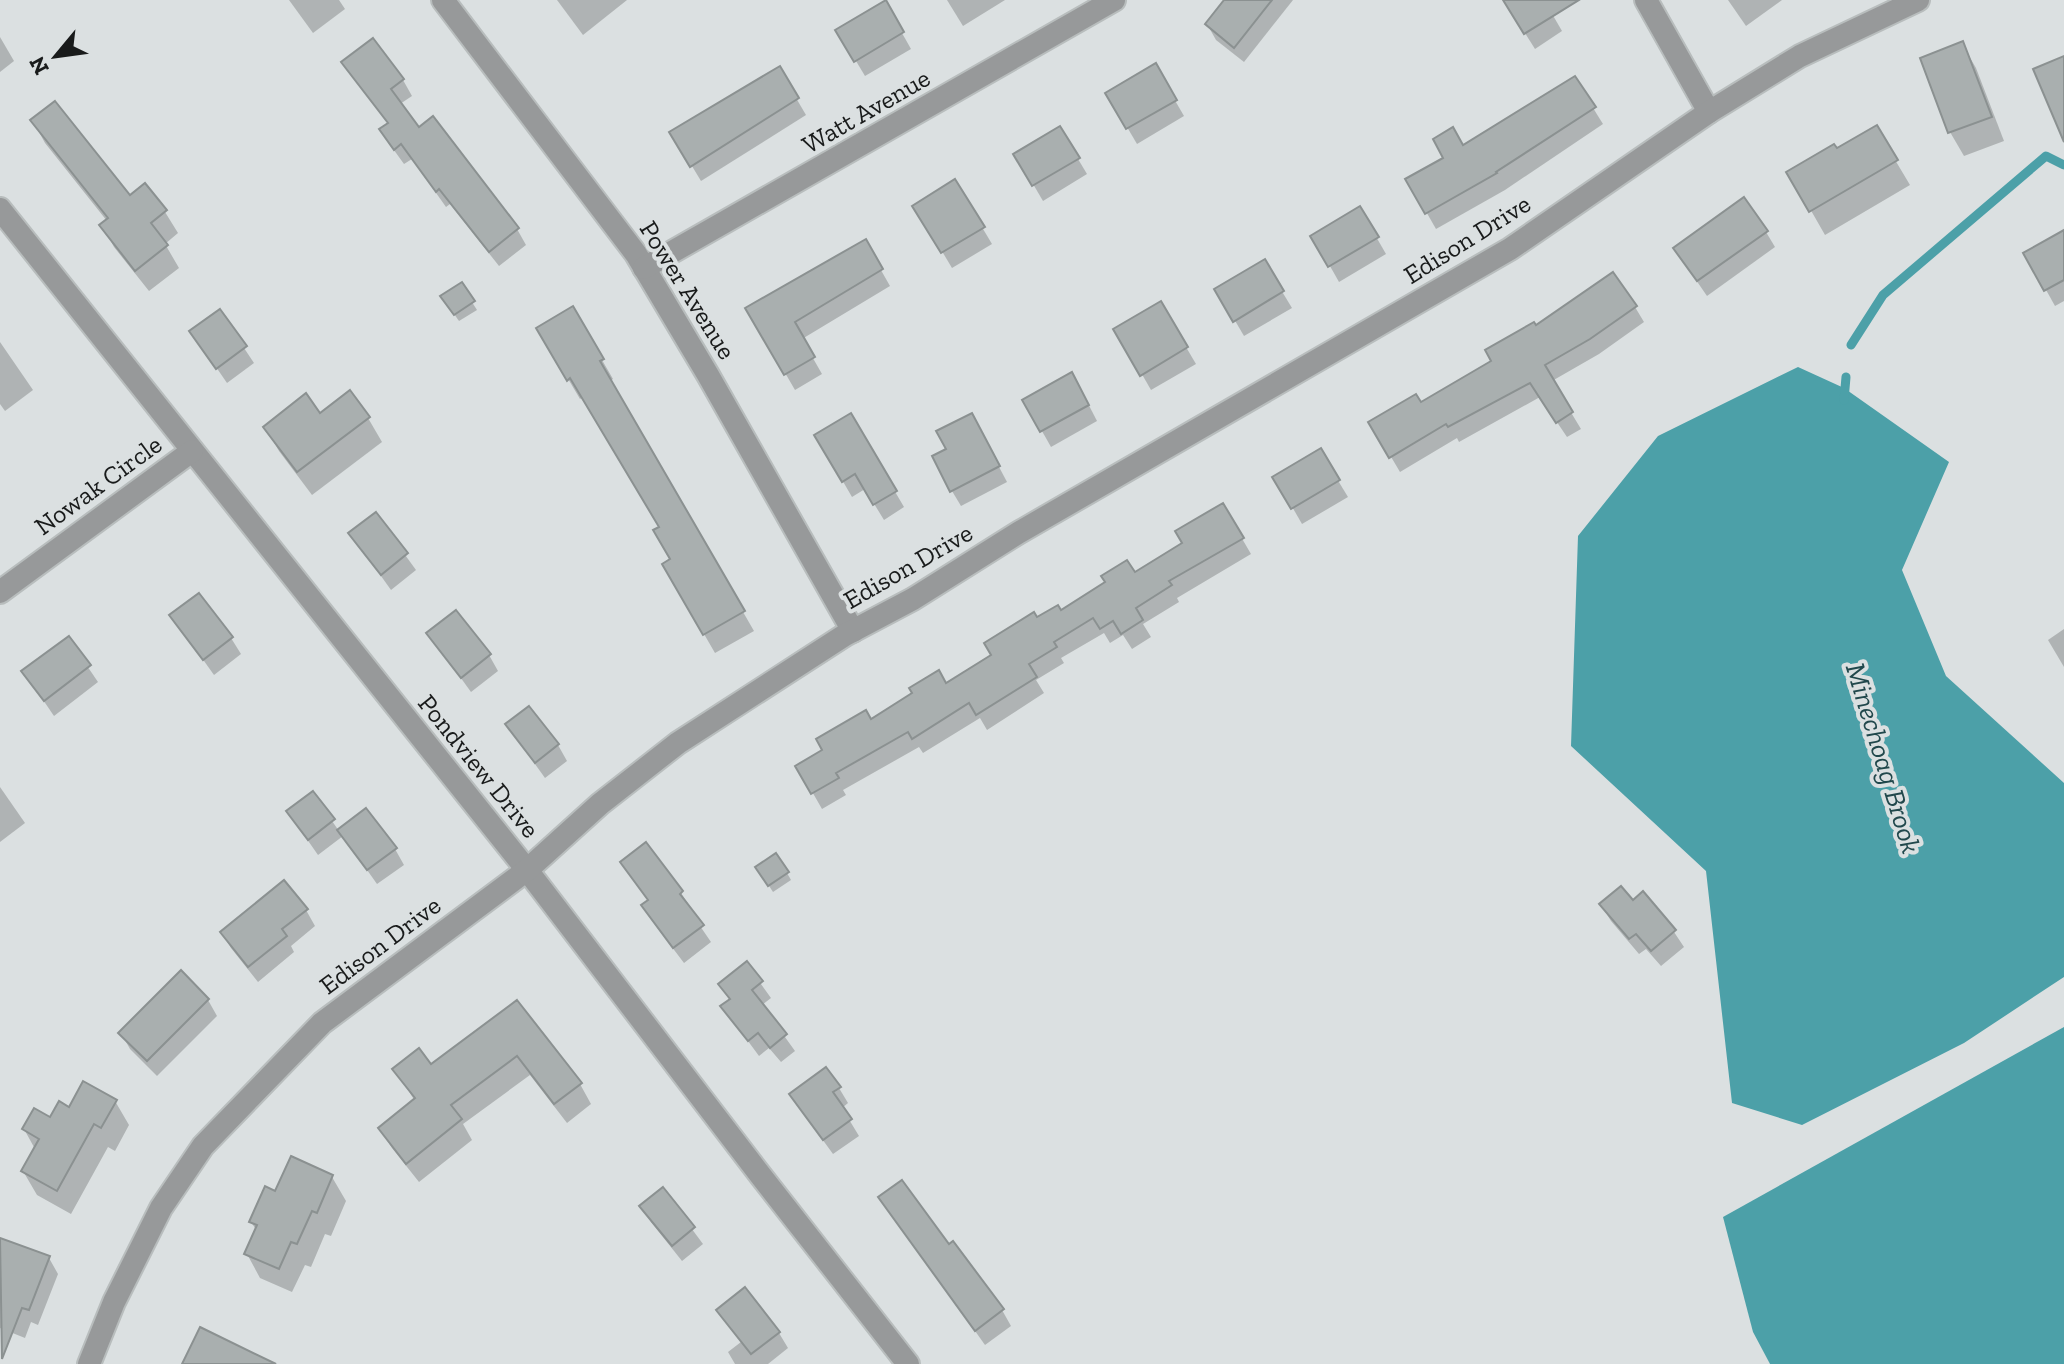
<svg xmlns="http://www.w3.org/2000/svg" width="2064" height="1364" viewBox="0 0 2064 1364" font-family="'Zilla Slab',serif">
<style>
.water{fill:#4ca0a8}
.shadow{fill:#0003}
.lines{fill:none;stroke-linecap:round;stroke-linejoin:round}
.stream{stroke:#4ca0a8;stroke-width:9}
.building{fill:#a9afaf;stroke:#8b9191;stroke-width:2}
.minor-casing{stroke:#b8bdbd;stroke-width:26}
.minor{stroke:#97999a;stroke-width:22}
.labels{text-anchor:middle;stroke-width:8;stroke-linejoin:round;paint-order:stroke}
.street-label{font-size:26px;fill:#191b1b;stroke:#dbe0e1}
.water-label{font-size:28px;font-style:italic;fill:#21484c;stroke:#dbe0e1}
</style>
<rect width="100%" height="100%" fill="#dbe0e1"/>
<g class="water">
<polygon points="1798,367 1844,388 1949,462 1902,570 1946,676 2064,783 2064,977 1964,1043 1802,1125 1732,1103 1706,871 1571,746 1578,536 1658,436"/>
<polygon points="2064,1027 2064,1364 1770,1364 1753,1332 1723,1217"/>
</g>
<g class="shadow">
<polygon points="289,0 339,0 345,9 313,33"/>
<polygon points="557,0 627,0 583,35"/>
<polygon points="947,0 1005,0 963,26"/>
<polygon points="1226,0 1293,0 1244,62 1216,40 1207,24"/>
<polygon points="1504,0 1544,0 1562,31 1535,49"/>
<polygon points="1728,0 1782,0 1746,26"/>
<polygon points="885,3 911,49 865,76 838,31"/>
<polygon points="0,37 14,61 0,72"/>
<polygon points="1962,44 1976,68 2004,141 1964,156 1950,132 1922,59"/>
<polygon points="344,62 403,80 412,96 400,104 418,129 517,229 526,245 499,266 450,204 446,207 412,159 404,164 391,146 389,125"/>
<polygon points="1155,66 1184,116 1137,144 1107,93"/>
<polygon points="779,69 806,115 701,181 672,133"/>
<polygon points="1575,79 1603,124 1505,190 1436,229 1408,180"/>
<polygon points="33,121 130,197 145,185 165,212 178,233 165,244 179,268 149,291 114,247 102,225 107,221 45,143"/>
<polygon points="1876,128 1910,185 1825,235 1789,172 1836,151"/>
<polygon points="1060,129 1087,174 1043,201 1016,155"/>
<polygon points="955,182 992,244 952,268 915,206"/>
<polygon points="1360,209 1386,254 1339,282 1313,236"/>
<polygon points="1766,232 1775,247 1707,296 1685,264"/>
<polygon points="2064,232 2064,301 2055,306 2026,254"/>
<polygon points="865,242 890,286 802,339 822,374 795,390 748,309"/>
<polygon points="1264,262 1292,308 1244,336 1217,290"/>
<polygon points="461,285 477,310 459,321 447,304"/>
<polygon points="1160,303 1196,364 1151,390 1116,329"/>
<polygon points="1635,307 1644,322 1599,354 1552,381 1581,429 1567,437 1540,397 1459,442 1457,438 1400,472 1371,423 1420,405 1494,362 1536,328"/>
<polygon points="572,308 613,379 610,381 754,631 715,653 664,565 673,560 661,528 583,397 580,399 538,328"/>
<polygon points="220,312 254,363 227,383 192,332"/>
<polygon points="0,342 33,390 5,411 0,404"/>
<polygon points="1081,390 1097,421 1051,447 1025,401"/>
<polygon points="320,415 368,418 382,442 312,495 279,451 265,427"/>
<polygon points="850,415 904,507 884,520 865,489 852,497 816,435"/>
<polygon points="980,431 1007,482 961,506 952,491"/>
<polygon points="1320,451 1348,497 1302,524 1275,477"/>
<polygon points="1223,506 1251,554 1177,598 1179,602 1143,624 1151,637 1132,649 1123,635 1110,643 1104,633 1061,658 1064,663 1036,680 1044,693 987,730 980,718 923,753 919,747 843,790 846,795 822,809 798,767 870,722 946,686 994,656 1036,620 1060,613 1134,575 1185,544"/>
<polygon points="376,515 416,570 391,590 351,534"/>
<polygon points="172,616 231,638 241,654 214,675"/>
<polygon points="2064,629 2064,667 2048,640"/>
<polygon points="429,634 489,655 498,671 471,692"/>
<polygon points="68,638 98,682 54,716 24,672"/>
<polygon points="507,725 558,745 567,761 545,778"/>
<polygon points="0,787 25,823 0,842"/>
<polygon points="313,794 339,831 395,849 404,865 377,884 343,836 318,855 288,812"/>
<polygon points="645,845 681,893 691,908 689,910 711,942 684,963 653,922 643,906 649,902 622,862"/>
<polygon points="787,873 791,880 773,892 762,875"/>
<polygon points="1643,894 1674,932 1684,947 1661,966 1646,949 1639,954 1611,921 1601,905 1632,903"/>
<polygon points="306,910 315,926 291,946 294,952 258,982 231,948 222,933"/>
<polygon points="746,963 771,998 762,1005 795,1051 781,1062 769,1048 759,1056 723,1007 730,1001 720,984"/>
<polygon points="208,1000 217,1016 157,1076 130,1049 121,1033"/>
<polygon points="517,1003 580,1084 591,1104 567,1123 530,1075 463,1124 472,1140 419,1182 392,1148 380,1129 415,1101 395,1070 430,1066"/>
<polygon points="839,1088 848,1103 842,1108 859,1136 833,1154 801,1110"/>
<polygon points="115,1101 129,1125 115,1151 108,1147 71,1214 37,1195 23,1171 35,1149 24,1129 51,1120 69,1109"/>
<polygon points="332,1177 346,1201 331,1236 325,1234 311,1267 305,1265 292,1292 260,1278 247,1254 257,1231 251,1222 276,1193"/>
<polygon points="663,1190 703,1244 682,1261 651,1222 642,1206"/>
<polygon points="881,1198 949,1247 1002,1310 1011,1326 985,1345"/>
<polygon points="5,1242 49,1258 58,1274 38,1325 31,1322 25,1338 0,1328 0,1256"/>
<polygon points="719,1310 779,1333 788,1348 768,1364 735,1364 728,1352 741,1342"/>
</g>
<g class="lines">
<g class="stream">
<polyline points="1851,345 1883,295 2046,156 2064,165"/>
<polyline points="1844,400 1846,377"/>
</g>
</g>
<g class="building">
<polygon points="886,0 904,32 854,62 835,30"/>
<polygon points="1224,0 1272,0 1234,48 1205,24"/>
<polygon points="1503,0 1579,0 1524,34"/>
<polygon points="373,38 404,79 391,89 419,127 433,116 519,228 489,252 439,189 436,192 401,144 394,150 379,129 388,123 341,62"/>
<polygon points="1963,41 1992,117 1948,133 1920,58"/>
<polygon points="2064,56 2064,142 2033,69"/>
<polygon points="1156,63 1177,100 1126,129 1105,93"/>
<polygon points="780,66 799,98 690,167 669,132"/>
<polygon points="1575,76 1596,107 1496,172 1497,173 1425,214 1405,179 1443,158 1433,139 1453,127 1463,145"/>
<polygon points="55,101 130,195 145,183 167,210 151,223 168,245 135,271 99,225 108,218 30,120"/>
<polygon points="1877,125 1898,160 1809,212 1786,172 1834,144 1837,148"/>
<polygon points="1060,126 1080,158 1032,186 1013,154"/>
<polygon points="955,179 985,227 941,253 912,206"/>
<polygon points="1744,197 1768,231 1697,281 1673,248"/>
<polygon points="1360,206 1379,237 1328,267 1310,236"/>
<polygon points="2064,230 2064,280 2044,291 2023,253"/>
<polygon points="866,239 883,269 795,322 815,357 784,375 745,308"/>
<polygon points="1265,259 1284,291 1233,322 1214,289"/>
<polygon points="1613,272 1637,306 1590,339 1545,365 1573,412 1556,423 1530,383 1448,427 1446,424 1389,458 1368,422 1416,394 1421,402 1491,361 1485,350 1534,322 1536,325"/>
<polygon points="462,282 475,301 454,315 440,296"/>
<polygon points="1161,301 1188,347 1140,376 1113,329"/>
<polygon points="573,306 604,359 600,361 745,611 703,635 662,564 670,559 653,530 659,527 570,378 567,381 536,328"/>
<polygon points="220,309 247,346 216,369 189,331"/>
<polygon points="1072,372 1089,405 1040,432 1022,400"/>
<polygon points="350,390 370,417 297,472 263,427 306,393 320,413"/>
<polygon points="851,413 897,491 873,505 855,474 842,482 814,435"/>
<polygon points="972,413 1000,466 950,492 932,456 946,449 936,431"/>
<polygon points="1321,448 1340,480 1291,509 1272,477"/>
<polygon points="1223,503 1244,538 1169,581 1172,585 1136,608 1143,620 1121,634 1113,621 1100,629 1093,618 1054,642 1057,647 1029,664 1037,677 976,715 969,703 912,739 908,732 836,773 839,778 811,794 795,766 822,750 816,739 866,710 871,719 912,693 909,688 939,670 946,683 991,655 984,643 1034,612 1037,617 1058,605 1061,610 1105,582 1101,576 1127,560 1135,572 1182,543 1175,531"/>
<polygon points="376,512 408,553 381,575 348,533"/>
<polygon points="199,593 233,637 203,660 169,615"/>
<polygon points="456,610 491,654 461,678 426,633"/>
<polygon points="69,636 91,665 44,701 21,671"/>
<polygon points="529,706 559,744 535,763 505,724"/>
<polygon points="313,791 335,819 308,840 286,811"/>
<polygon points="366,808 397,848 367,870 337,830"/>
<polygon points="646,842 683,891 680,894 704,925 673,948 641,905 648,900 620,862"/>
<polygon points="776,853 789,872 768,886 755,867"/>
<polygon points="284,880 308,909 282,929 287,936 248,967 220,932"/>
<polygon points="1621,886 1633,900 1643,891 1676,930 1651,951 1636,934 1629,939 1599,904"/>
<polygon points="747,961 763,981 752,990 787,1034 770,1048 758,1033 748,1041 720,1006 730,999 718,984"/>
<polygon points="181,970 209,999 147,1061 118,1033"/>
<polygon points="517,1000 582,1083 554,1104 517,1056 451,1105 462,1119 406,1164 378,1128 415,1098 392,1069 419,1048 431,1064"/>
<polygon points="826,1067 841,1087 833,1092 852,1119 823,1140 789,1094"/>
<polygon points="83,1081 117,1100 101,1128 94,1124 57,1191 21,1171 39,1139 22,1129 34,1108 50,1117 59,1101 69,1107"/>
<polygon points="291,1156 333,1175 317,1213 312,1211 297,1244 291,1242 279,1269 244,1254 257,1225 249,1222 265,1186 275,1191"/>
<polygon points="902,1180 949,1244 953,1241 1004,1309 975,1331 878,1197"/>
<polygon points="663,1187 695,1227 672,1246 639,1206"/>
<polygon points="0,1238 50,1256 29,1310 22,1308 2,1359"/>
<polygon points="745,1287 780,1332 751,1354 716,1310"/>
<polygon points="200,1327 276,1364 182,1364"/>
</g>
<g class="lines">
<g class="minor-casing">
<g id="minor">
<polyline points="443,0 636,254 708,375 853,631"/>
<polyline points="1646,0 1709,112"/>
<polyline points="0,209 527,870 761,1176 908,1364"/>
<polyline points="644,268 1114,0"/>
<polyline points="0,592 192,451"/>
<polyline points="89,1364 114,1302 161,1208 203,1146 322,1023 527,870 600,804 678,743 845,635 913,599 1018,533 1510,249 1709,112 1800,56 1918,0"/>
</g>
</g>
<use href="#minor" class="minor"/>
</g>
<g class="labels">
<g class="street-label">
<text transform="translate(866 111) rotate(-30)" y="9">Watt Avenue</text>
<text transform="translate(1467 239) rotate(-32)" y="9">Edison Drive</text>
<text transform="translate(688 290) rotate(58)" y="9">Power Avenue</text>
<text transform="translate(98 485) rotate(-36)" y="9">Nowak Circle</text>
<text transform="translate(908 566) rotate(-30)" y="9">Edison Drive</text>
<text transform="translate(479 766) rotate(51)" y="9">Pondview Drive</text>
<text transform="translate(380 945) rotate(-37)" y="9">Edison Drive</text>
</g>
<g class="water-label">
<text transform="translate(1884 758) rotate(73)" y="10">Minechoag Brook</text>
</g>
</g>
<g transform="translate(56 56) rotate(241)" stroke="#dbe0e1" stroke-width="6" paint-order="stroke">
<path d="M0-6L14 30L0 20L-14 30Z" fill="#191b1b"/>
<text y="-12" font-size="22" font-weight="bold" text-anchor="middle" fill="#191b1b">N</text>
</g>
</svg>
